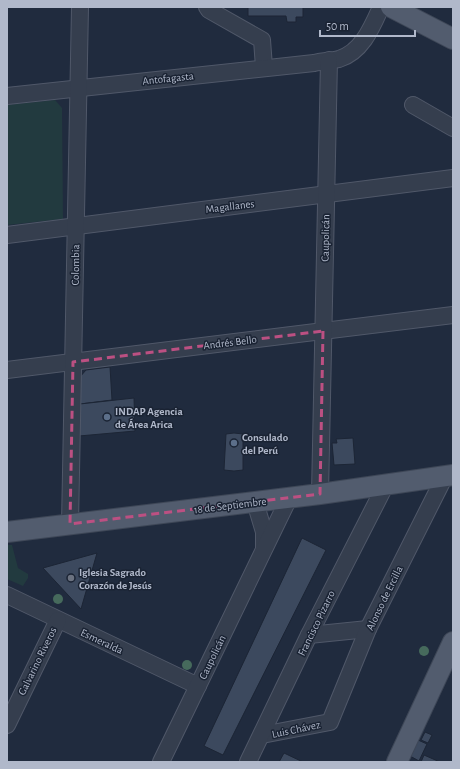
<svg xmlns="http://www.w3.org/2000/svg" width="460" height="769" viewBox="0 0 460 769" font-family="'Alegreya Sans',sans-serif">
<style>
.green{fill:#223a3f}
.building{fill:#3c495e;stroke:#1c2535}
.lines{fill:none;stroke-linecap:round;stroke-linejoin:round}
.minor-casing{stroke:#505869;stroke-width:18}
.major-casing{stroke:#3e4757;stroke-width:22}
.minor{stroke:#353e4e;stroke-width:16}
.major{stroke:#525c6e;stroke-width:20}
.tree{fill:#466a5c}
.marked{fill:none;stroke:#bc5082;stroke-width:3;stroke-dasharray:8 5;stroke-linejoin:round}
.service-dot{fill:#5c6f8a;stroke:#1a2333;stroke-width:1.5}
.worship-dot{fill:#6b7280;stroke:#1a2333;stroke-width:1.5}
.labels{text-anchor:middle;stroke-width:3;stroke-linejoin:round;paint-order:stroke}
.street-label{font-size:11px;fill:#b0b8ca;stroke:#1a2333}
.poi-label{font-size:11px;font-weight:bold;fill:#b0b8ca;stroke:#1a2333;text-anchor:start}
</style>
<rect width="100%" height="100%" fill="#202b3e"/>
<g class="green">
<polygon points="55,100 62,108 63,219 7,225 7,105"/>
<polygon points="7,545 12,545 18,568 28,574 28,578 23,586 7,579"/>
</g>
<g class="building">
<polygon points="248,7 303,7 303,17 296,17 296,22 287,22 286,16 248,16"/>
<polygon points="110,367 112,400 80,404 79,378 86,370"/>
<polygon points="134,398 135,431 79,436 80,404"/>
<polygon points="234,433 243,434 243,470 234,471 224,470 226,434"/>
<polygon points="353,438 355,464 334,465 332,443 337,443 336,439"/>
<polygon points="302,538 326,550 223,755 204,746"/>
<polygon points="97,553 81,609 43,568"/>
<polygon points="425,732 432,735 428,743 421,740"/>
<polygon points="418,740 427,744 419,761 410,756"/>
<polygon points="284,753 303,762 279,762"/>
<polygon points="424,755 440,762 421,762"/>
</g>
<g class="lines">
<g class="minor-casing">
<g id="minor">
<polyline points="207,7 209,10 262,40 264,67"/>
<path d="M7,96L314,63C322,61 331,61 339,59C362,52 372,27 381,7"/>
<polyline points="413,105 453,128"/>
<polyline points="7,235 453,178"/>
<polyline points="7,370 453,315"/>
<polyline points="320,494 329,60"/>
<polyline points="255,502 264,532 264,548"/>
<polyline points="70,524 80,7"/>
<polyline points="7,595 198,686"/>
<polyline points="309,635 368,629"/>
<polyline points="7,725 58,620"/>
<polyline points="262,735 330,722 368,629 445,476"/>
<polyline points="161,762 289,498"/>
<polyline points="248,762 309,635 386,484"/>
</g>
</g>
<g class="major-casing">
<g id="major">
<polyline points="391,7 453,39"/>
<polyline points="7,532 320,494 453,475"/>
<polyline points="397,762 453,642"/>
</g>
</g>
<use href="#minor" class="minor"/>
<use href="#major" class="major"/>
</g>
<g class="tree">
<circle cx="58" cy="599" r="5"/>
<circle cx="424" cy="651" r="5"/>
<circle cx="187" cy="665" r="5"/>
</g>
<path class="marked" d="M323,331L320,494L70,524L73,362Z"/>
<g class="service-dot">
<circle cx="107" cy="417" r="4"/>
<circle cx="234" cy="443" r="4"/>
</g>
<circle class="worship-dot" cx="71" cy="578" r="4"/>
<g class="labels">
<g class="street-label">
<text transform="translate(168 78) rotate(-6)" y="4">Antofagasta</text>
<text transform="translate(230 206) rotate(-7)" y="4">Magallanes</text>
<text transform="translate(325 238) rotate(-89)" y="4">Caupolicán</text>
<text transform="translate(75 265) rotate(-89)" y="4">Colombia</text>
<text transform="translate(230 342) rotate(-7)" y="4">Andrés Bello</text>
<text transform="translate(230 505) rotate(-7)" y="4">18 de Septiembre</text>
<text transform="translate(384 598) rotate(-64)" y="4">Alonso de Ercilla</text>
<text transform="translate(316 623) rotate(-64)" y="4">Francisco Pizarro</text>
<text transform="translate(102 641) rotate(25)" y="4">Esmeralda</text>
<text transform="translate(212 657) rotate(-64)" y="4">Caupolicán</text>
<text transform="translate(37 661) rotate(-64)" y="4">Galvarino Riveros</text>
<text transform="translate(296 729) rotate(-12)" y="4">Luis Chávez</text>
</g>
<g class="poi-label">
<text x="115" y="415">INDAP Agencia<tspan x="115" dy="13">de Área Arica</tspan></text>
<text x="242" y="441">Consulado<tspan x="242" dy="13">del Perú</tspan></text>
<text x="79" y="576">Iglesia Sagrado<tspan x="79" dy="13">Corazón de Jesús</tspan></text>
</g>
</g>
<rect width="460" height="769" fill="none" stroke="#b0b8ca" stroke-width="16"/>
<path d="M320 30v6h95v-6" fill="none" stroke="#b0b8ca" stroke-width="2"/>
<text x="326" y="30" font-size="12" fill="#b0b8ca" stroke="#1a2333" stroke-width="3" paint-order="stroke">50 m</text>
</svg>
